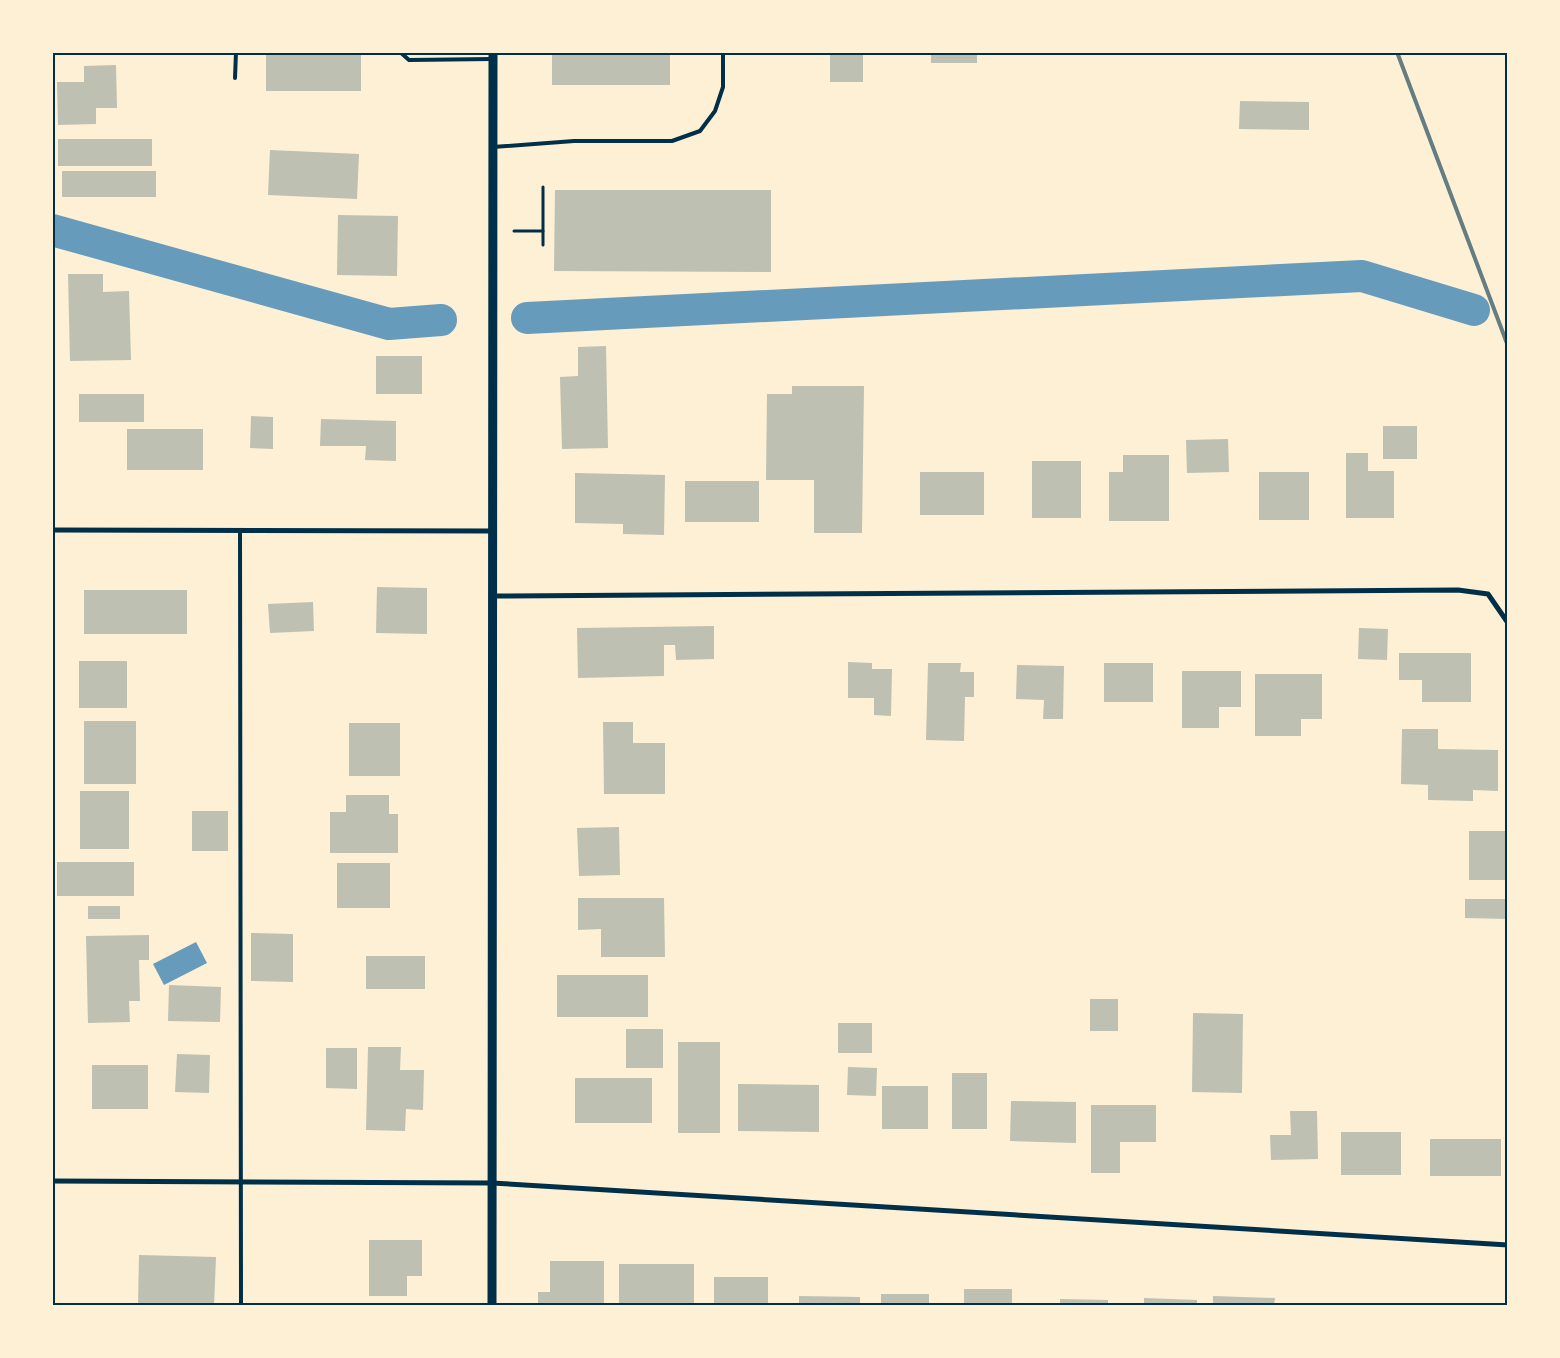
<svg xmlns="http://www.w3.org/2000/svg" width="1560" height="1358" viewBox="0 0 1560 1358" font-family="Quicksand,sans-serif">
<style>
.water{fill:#669bbc}
.lines{fill:none;stroke-linecap:round;stroke-linejoin:round}
.canal{stroke:#669bbc;stroke-width:32}
.building{fill:#bec0b2}
.path{stroke:#003049;stroke-width:3}
.service{stroke:#003049;stroke-width:4}
.minor{stroke:#003049;stroke-width:5}
.tertiary{stroke:#003049;stroke-width:9}
.rail{stroke:#657d81;stroke-width:4}
.neatline{fill:none;stroke:#003049;stroke-width:2}
</style>
<rect width="100%" height="100%" fill="#fdf0d5"/>
<polygon class="water" points="196,942 207,963 164,985 153,964"/>
<g class="lines">
<g class="canal">
<polyline points="52,230 389,324 441,320"/>
<polyline points="527,318 1362,276 1474,310"/>
</g>
</g>
<g class="building">
<rect x="266" y="52" width="95" height="39"/>
<rect x="552" y="52" width="118" height="33"/>
<rect x="830" y="52" width="33" height="30"/>
<rect x="931" y="52" width="46" height="11"/>
<polygon points="116,65 117,108 96,108 96,124 58,125 57,82 84,82 84,66"/>
<polygon points="1240,101 1309,102 1309,130 1239,129"/>
<rect x="58" y="139" width="94" height="27"/>
<polygon points="270,150 359,154 357,199 268,195"/>
<rect x="62" y="171" width="94" height="26"/>
<polygon points="555,190 771,190 771,272 554,271"/>
<polygon points="338,215 398,216 397,276 337,275"/>
<polygon points="68,274 103,274 103,292 129,291 131,360 70,361"/>
<polygon points="606,346 608,448 562,449 560,377 578,376 578,347"/>
<rect x="376" y="356" width="46" height="38"/>
<polygon points="792,386 864,386 862,533 814,533 814,480 766,480 767,394 792,394"/>
<rect x="79" y="394" width="65" height="28"/>
<polygon points="251,416 273,417 273,449 250,448"/>
<polygon points="321,419 396,421 396,461 365,460 366,446 320,446"/>
<rect x="1383" y="426" width="34" height="33"/>
<rect x="127" y="429" width="76" height="41"/>
<polygon points="1228,439 1229,472 1187,473 1186,440"/>
<polygon points="1346,453 1368,453 1368,471 1394,471 1394,518 1346,518"/>
<polygon points="1123,455 1169,455 1169,521 1109,521 1109,472 1123,472"/>
<rect x="1032" y="461" width="49" height="57"/>
<rect x="920" y="472" width="64" height="43"/>
<rect x="1259" y="472" width="50" height="48"/>
<polygon points="575,473 665,475 664,535 623,534 623,524 575,523"/>
<rect x="685" y="481" width="74" height="41"/>
<polygon points="377,587 427,588 427,634 376,633"/>
<rect x="84" y="590" width="103" height="44"/>
<polygon points="313,602 314,631 270,633 268,604"/>
<polygon points="714,626 714,659 676,660 675,645 664,645 664,676 578,678 577,628"/>
<polygon points="1359,628 1388,629 1387,660 1358,659"/>
<polygon points="1399,653 1471,653 1471,702 1422,702 1422,680 1399,680"/>
<rect x="79" y="661" width="48" height="47"/>
<polygon points="848,662 872,663 872,669 892,669 891,716 874,715 874,698 848,698"/>
<polygon points="928,663 961,663 960,672 974,672 974,697 965,697 964,741 926,740"/>
<rect x="1104" y="663" width="49" height="39"/>
<polygon points="1017,665 1064,666 1063,719 1043,719 1044,700 1016,699"/>
<polygon points="1182,671 1241,671 1241,707 1219,707 1219,728 1182,728"/>
<polygon points="1255,674 1322,674 1322,719 1301,719 1301,736 1255,736"/>
<rect x="84" y="721" width="52" height="63"/>
<polygon points="603,722 633,722 633,743 665,743 665,794 604,794"/>
<rect x="349" y="723" width="51" height="53"/>
<polygon points="1402,729 1438,729 1438,749 1498,750 1498,791 1473,790 1473,801 1428,800 1428,785 1401,784"/>
<rect x="80" y="791" width="49" height="58"/>
<polygon points="346,795 389,795 389,814 398,814 398,853 330,853 330,812 346,812"/>
<rect x="192" y="811" width="36" height="40"/>
<polygon points="619,827 620,875 579,876 577,828"/>
<rect x="1469" y="831" width="39" height="49"/>
<rect x="57" y="862" width="77" height="34"/>
<rect x="337" y="863" width="53" height="45"/>
<polygon points="578,898 664,898 665,957 601,957 601,929 578,930"/>
<polygon points="1465,899 1508,899 1508,919 1465,918"/>
<rect x="88" y="906" width="32" height="13"/>
<polygon points="251,933 293,934 293,982 251,981"/>
<polygon points="149,935 149,960 139,960 140,1001 129,1001 130,1022 88,1023 86,936"/>
<rect x="366" y="956" width="59" height="33"/>
<rect x="557" y="975" width="91" height="42"/>
<polygon points="169,985 221,987 220,1022 168,1021"/>
<rect x="1090" y="999" width="28" height="32"/>
<polygon points="1193,1013 1243,1014 1242,1093 1192,1092"/>
<rect x="838" y="1023" width="34" height="30"/>
<rect x="626" y="1029" width="37" height="39"/>
<rect x="678" y="1042" width="42" height="91"/>
<polygon points="368,1047 401,1047 400,1070 424,1070 423,1110 406,1109 405,1131 366,1130"/>
<polygon points="326,1048 357,1048 357,1089 326,1088"/>
<polygon points="177,1054 210,1055 209,1093 175,1092"/>
<rect x="92" y="1065" width="56" height="44"/>
<polygon points="848,1067 877,1068 876,1096 847,1095"/>
<rect x="952" y="1073" width="35" height="56"/>
<rect x="575" y="1078" width="77" height="45"/>
<polygon points="738,1084 819,1085 819,1132 738,1131"/>
<rect x="882" y="1086" width="46" height="43"/>
<polygon points="1011,1101 1076,1102 1076,1143 1010,1141"/>
<polygon points="1091,1105 1156,1105 1156,1142 1120,1142 1120,1173 1091,1173"/>
<polygon points="1290,1111 1317,1111 1318,1159 1271,1160 1270,1135 1291,1135"/>
<rect x="1341" y="1132" width="60" height="43"/>
<rect x="1430" y="1139" width="71" height="37"/>
<polygon points="369,1240 422,1240 422,1276 407,1276 407,1296 369,1296"/>
<polygon points="139,1255 216,1257 214,1306 138,1306"/>
<polygon points="550,1261 604,1261 604,1306 538,1306 538,1292 550,1292"/>
<rect x="619" y="1264" width="75" height="42"/>
<rect x="714" y="1277" width="54" height="29"/>
<rect x="964" y="1289" width="48" height="17"/>
<rect x="881" y="1294" width="48" height="12"/>
<polygon points="799,1296 860,1297 860,1306 799,1306"/>
<polygon points="1213,1296 1275,1298 1274,1306 1213,1306"/>
<polygon points="1144,1298 1197,1300 1197,1306 1144,1306"/>
<polygon points="1060,1299 1108,1300 1108,1306 1060,1306"/>
</g>
<g class="lines">
<g class="path">
<polyline points="543,187 543,245"/>
<polyline points="514,231 543,231"/>
</g>
<g class="service">
<polyline points="400,52 409,60 492,59"/>
<polyline points="235,78 236,52"/>
<polyline points="493,147 574,141 672,141 700,131 715,111 723,87 723,52"/>
<polyline points="240,531 241,1306"/>
</g>
<g class="minor">
<polyline points="52,530 493,531"/>
<polyline points="493,596 1458,590 1488,594 1508,623"/>
<polyline points="52,1181 492,1183 1508,1245"/>
</g>
<polyline class="tertiary" points="492,1306 493,52"/>
<polyline class="rail" points="1397,52 1508,346"/>
</g>
<rect width="1560" height="1358" fill="none" stroke="#fdf0d5" stroke-width="108"/>
<rect x="54" y="54" width="1452" height="1250" class="neatline"/>
</svg>
